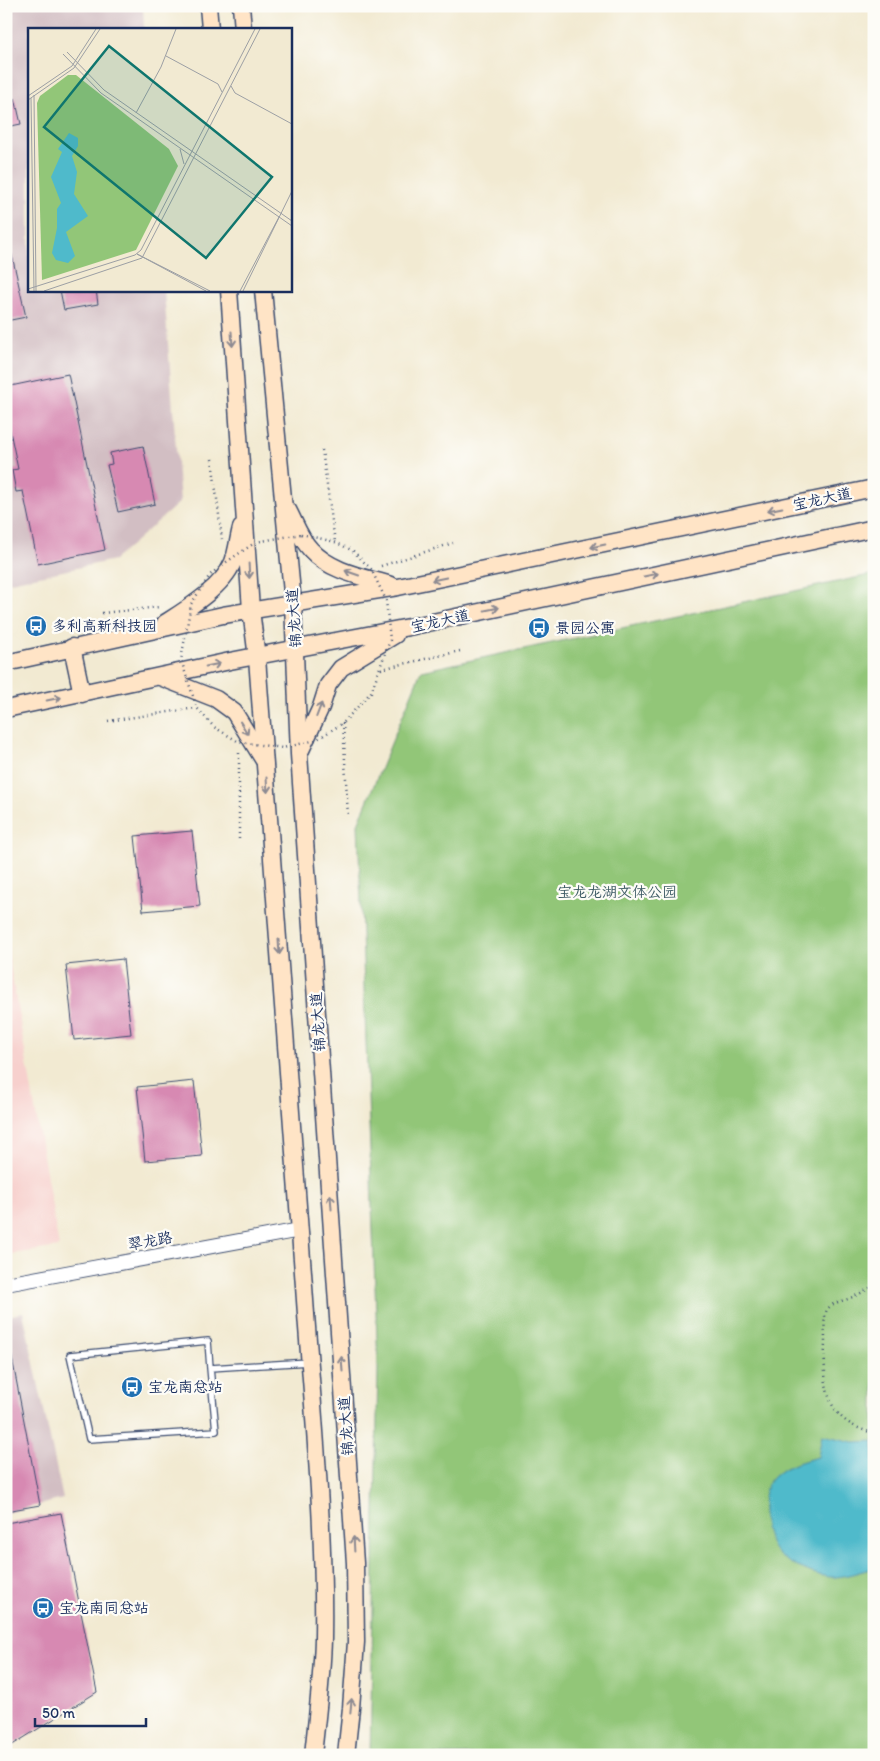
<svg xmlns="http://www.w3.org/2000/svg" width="880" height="1761" viewBox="0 0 880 1761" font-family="Itim,'LXGW WenKai TC',sans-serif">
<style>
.built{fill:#f7d0cd}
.industrial{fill:#d2bec3}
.green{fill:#92c678;stroke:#567a6b}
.water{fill:#4fbacb;stroke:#357494}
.building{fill:#d789b2}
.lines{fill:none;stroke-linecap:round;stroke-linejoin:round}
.service-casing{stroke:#3b4b6f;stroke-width:8}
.tertiary-casing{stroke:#3b4b6f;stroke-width:16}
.secondary-casing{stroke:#3b4b6f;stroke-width:19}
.path{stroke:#3b4b6f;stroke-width:2.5;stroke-dasharray:1 4;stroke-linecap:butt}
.service{stroke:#fff;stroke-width:5.5}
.tertiary{stroke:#fff;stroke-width:14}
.secondary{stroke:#ffe4c6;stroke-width:16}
.path-bridge{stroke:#3b4b6f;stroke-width:2.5;stroke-dasharray:1 4;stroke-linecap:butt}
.oneway{stroke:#8d8a92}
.labels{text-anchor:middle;stroke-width:4.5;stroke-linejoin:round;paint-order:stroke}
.street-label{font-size:15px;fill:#1b2f5e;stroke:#fdfcf7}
.poi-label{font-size:15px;fill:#1b2f5e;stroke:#fdfcf7;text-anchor:start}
.park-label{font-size:15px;fill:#3f5c66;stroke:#fdfcf7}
.inset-road{fill:none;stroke:#9c9fa4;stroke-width:1}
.view{fill:#0f766e;fill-opacity:0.15;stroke:#0f766e;stroke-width:2.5}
.inset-edge{fill:none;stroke:#1b2f5e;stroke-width:2.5}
</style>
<rect width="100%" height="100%" fill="#fdfcf7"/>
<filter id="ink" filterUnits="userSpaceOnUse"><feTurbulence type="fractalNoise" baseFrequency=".02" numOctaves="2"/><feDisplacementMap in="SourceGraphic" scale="10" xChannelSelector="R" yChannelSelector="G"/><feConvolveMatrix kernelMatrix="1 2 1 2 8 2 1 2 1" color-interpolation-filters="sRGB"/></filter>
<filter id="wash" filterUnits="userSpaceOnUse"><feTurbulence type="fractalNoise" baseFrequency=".0096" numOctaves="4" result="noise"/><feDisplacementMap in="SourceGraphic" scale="20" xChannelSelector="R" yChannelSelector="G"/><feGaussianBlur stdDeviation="1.12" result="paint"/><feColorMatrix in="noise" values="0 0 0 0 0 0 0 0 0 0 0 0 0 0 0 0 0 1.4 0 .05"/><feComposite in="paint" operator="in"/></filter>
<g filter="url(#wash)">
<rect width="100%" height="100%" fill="#f2ead2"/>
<polygon class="built" points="6,942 59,1247 6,1255"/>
<g class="industrial">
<polygon points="6,6 143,6 144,29 29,29 29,290 164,290 180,502 114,560 6,583"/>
<polygon points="23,1312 63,1499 6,1513 6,1317"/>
</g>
<polygon class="green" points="874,574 874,1755 370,1755 378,1368 358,824 421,671"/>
<path class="water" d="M822,1435L854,1442L874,1441V1568C862,1571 848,1576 836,1577C821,1579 783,1563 774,1550C762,1532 757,1494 773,1477C784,1466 803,1461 818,1457Z"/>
<g id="blocks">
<g class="building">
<polygon points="15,98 21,124 6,127 6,100"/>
<polygon points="6,229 26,317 6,321"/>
<polygon points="60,290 96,290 98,304 64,310"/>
<polygon points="68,374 105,550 38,564 23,491 16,492 12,470 18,469 6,412 6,387"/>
<polygon points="143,446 155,504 118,512 107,465 112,464 110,453"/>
<polygon points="192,831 200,906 143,911 135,836"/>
<polygon points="123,959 131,1034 74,1040 66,965"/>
<polygon points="194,1081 202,1156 145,1161 137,1087"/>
<polygon points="6,1342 9,1342 40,1505 6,1511"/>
<polygon points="61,1513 97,1692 6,1749 6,1523"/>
</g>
</g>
</g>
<g filter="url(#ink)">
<use href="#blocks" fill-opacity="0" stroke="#3b4b6f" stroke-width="1"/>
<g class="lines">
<g class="service-casing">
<polyline id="service" points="210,1368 216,1431 89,1439 70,1355 208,1341 210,1368 309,1362"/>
</g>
<g class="tertiary-casing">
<polyline id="tertiary" points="6,1284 300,1230"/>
</g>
<g class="secondary-casing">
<g id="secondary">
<polyline points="208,6 210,29"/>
<polyline points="241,6 243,29"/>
<path d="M229,290L251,610L257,658C273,867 289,1076 304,1286C312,1403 325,1521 323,1639C322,1678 317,1716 313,1755"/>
<polyline points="263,290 293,603 299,754 355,1563 356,1642 351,1708 346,1755"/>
<path d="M288,510C295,523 300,539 311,550C331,572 364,577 391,585"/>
<path d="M165,623C187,609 223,587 233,562C237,551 238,539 241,528"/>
<polyline points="72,647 82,694"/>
<polyline points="6,663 223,615 398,587 874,488"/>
<polyline points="160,677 216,699 234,712 263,759"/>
<polyline points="6,709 230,661 409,627 874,528"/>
<polyline points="301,750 321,707 328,685 341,668 395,635"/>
</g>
</g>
<g class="path">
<polyline points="322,450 335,542"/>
<polyline points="212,459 222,539"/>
<polyline points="381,566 453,543"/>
<polyline points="102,613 160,607"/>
<polyline points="381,669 460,651"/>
<polyline points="108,721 196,708"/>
<polyline points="343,723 348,817"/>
<polyline points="239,839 239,750"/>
<path d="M874,1285C867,1290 858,1295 850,1298C842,1302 833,1301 827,1310C823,1316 825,1332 825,1340C824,1384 822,1421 874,1433"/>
</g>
<use href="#service" class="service"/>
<use href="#tertiary" class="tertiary"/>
<use href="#secondary" class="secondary"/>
<polygon class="path-bridge" points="301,534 335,542 353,551 371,569 386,600 390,640 371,692 343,723 316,740 283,748 239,742 214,727 197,708 181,660 191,604 210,575 225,563 256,542"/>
</g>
<defs><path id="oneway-shaft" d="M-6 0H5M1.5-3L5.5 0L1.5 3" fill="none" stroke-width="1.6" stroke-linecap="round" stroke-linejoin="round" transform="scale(1.25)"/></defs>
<g class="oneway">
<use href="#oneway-shaft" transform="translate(232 339) rotate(86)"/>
<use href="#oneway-shaft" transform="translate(775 509) rotate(168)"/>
<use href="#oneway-shaft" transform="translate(598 546) rotate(168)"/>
<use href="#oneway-shaft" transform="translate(249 571) rotate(87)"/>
<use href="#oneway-shaft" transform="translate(352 573) rotate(-161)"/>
<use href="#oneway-shaft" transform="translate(651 575) rotate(-12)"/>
<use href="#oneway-shaft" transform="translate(439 579) rotate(168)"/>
<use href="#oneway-shaft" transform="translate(492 609) rotate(-12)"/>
<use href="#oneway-shaft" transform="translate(213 665) rotate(-12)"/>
<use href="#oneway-shaft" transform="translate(54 699) rotate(-12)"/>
<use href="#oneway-shaft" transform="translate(319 710) rotate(-69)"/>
<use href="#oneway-shaft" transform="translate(244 728) rotate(58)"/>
<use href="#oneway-shaft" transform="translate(267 785) rotate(86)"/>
<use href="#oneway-shaft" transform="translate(279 947) rotate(86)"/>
<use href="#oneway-shaft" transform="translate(331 1202) rotate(-94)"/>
<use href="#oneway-shaft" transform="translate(342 1364) rotate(-94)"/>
<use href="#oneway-shaft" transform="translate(354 1544) rotate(-93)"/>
<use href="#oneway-shaft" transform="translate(351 1706) rotate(-85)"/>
</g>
</g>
<defs>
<g id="bus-disc" transform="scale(1.125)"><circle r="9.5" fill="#1f6fb2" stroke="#fdfcf7"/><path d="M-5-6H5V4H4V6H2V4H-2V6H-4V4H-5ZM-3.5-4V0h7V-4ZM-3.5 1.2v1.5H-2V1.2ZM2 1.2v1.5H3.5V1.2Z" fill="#fff"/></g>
</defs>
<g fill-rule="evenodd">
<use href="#bus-disc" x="36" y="626"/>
<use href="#bus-disc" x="539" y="628"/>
<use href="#bus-disc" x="132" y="1387"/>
<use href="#bus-disc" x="43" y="1608"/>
</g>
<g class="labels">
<g class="street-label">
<text transform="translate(822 499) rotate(-12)" y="5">宝龙大道</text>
<text transform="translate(294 618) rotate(-94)" y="5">锦龙大道</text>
<text transform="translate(440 621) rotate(-12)" y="5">宝龙大道</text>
<text transform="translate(318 1022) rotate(-94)" y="5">锦龙大道</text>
<text transform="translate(150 1241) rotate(-10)" y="5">翠龙路</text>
<text transform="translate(346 1426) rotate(-94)" y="5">锦龙大道</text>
</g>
<g class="poi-label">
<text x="52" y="631">多利高新科技园</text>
<text x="555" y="633">景园公寓</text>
<text x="148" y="1392">宝龙南总站</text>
<text x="59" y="1613">宝龙南同总站</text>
</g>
<g class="park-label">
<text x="617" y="897">宝龙龙湖文体公园</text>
</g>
</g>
<g transform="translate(28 28)">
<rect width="264" height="264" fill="#f2ead2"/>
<path d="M40,47H48L141,121L150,138L108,222L14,252L9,75L12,68Z" fill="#92c678"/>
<path d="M41,105L50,110V118L44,128L49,144L46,166L60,188L38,204L47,228L40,235L28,232L24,225L29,200V181L33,175L23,149L34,124L30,121Z" fill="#4fbacb"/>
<path class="inset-road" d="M39,24L76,62L264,193M35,26L73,65L264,198M138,28L190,56L194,64M203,58L207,65L264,96M6,67L8,263M0,68L44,38L68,1M3,70L6,263M0,72L46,40L72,1M108,85L133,39L148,1M152,121L156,136M109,226L182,263M109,226L178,263M0,261L107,227L113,222L227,1M16,263L114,230L232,1M212,263L251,189M215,263L264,163"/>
<path class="view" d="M81,18L244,149L178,230L16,99Z"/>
<rect width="264" height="264" class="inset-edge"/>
</g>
<rect width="880" height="1761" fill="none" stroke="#fdfcf7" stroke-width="25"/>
<path d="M35 1718v8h111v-8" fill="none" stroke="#1b2f5e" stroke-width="2.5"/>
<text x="42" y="1718" font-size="15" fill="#1b2f5e" stroke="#fdfcf7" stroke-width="4" paint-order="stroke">50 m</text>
</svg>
